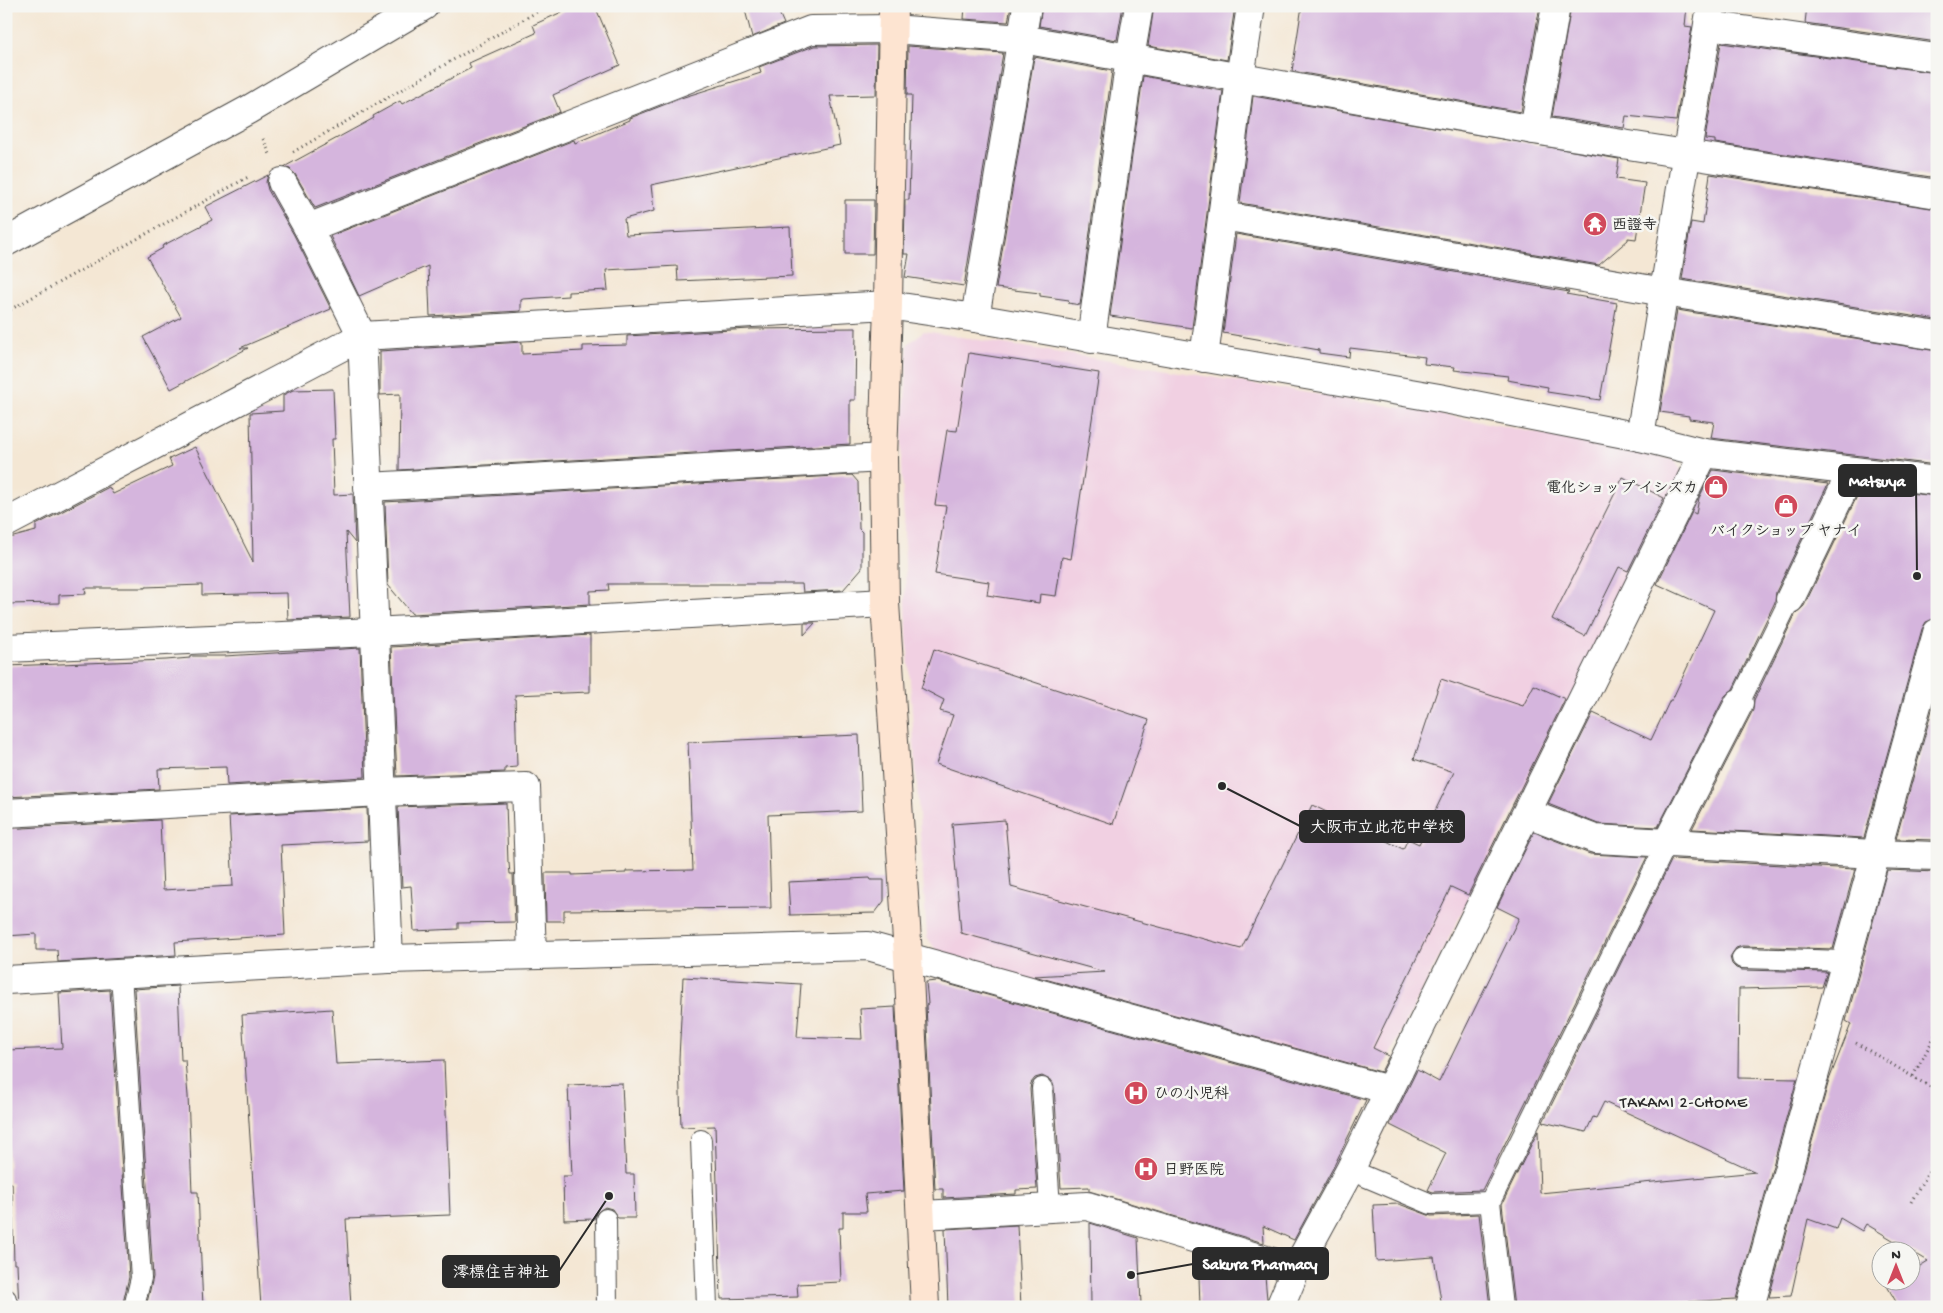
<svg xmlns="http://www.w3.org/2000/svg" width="1943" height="1313" viewBox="0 0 1943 1313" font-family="'Gochi Hand','Klee One',sans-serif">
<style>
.built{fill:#f1d0e2}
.building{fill:#d5b5dd}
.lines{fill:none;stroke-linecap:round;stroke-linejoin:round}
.lane-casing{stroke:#494744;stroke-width:22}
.street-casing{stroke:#494744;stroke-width:30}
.secondary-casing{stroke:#494744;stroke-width:30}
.path{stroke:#494744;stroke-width:3;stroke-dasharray:1 4;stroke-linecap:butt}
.lane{stroke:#fff;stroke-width:20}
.street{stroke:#fff;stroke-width:28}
.secondary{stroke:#fde4d1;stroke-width:28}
.labels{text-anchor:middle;stroke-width:5;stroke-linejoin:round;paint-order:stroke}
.poi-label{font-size:15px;font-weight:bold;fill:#2b2b2b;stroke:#f6f6f2;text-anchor:start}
.neighbourhood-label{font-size:16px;letter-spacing:1px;fill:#2b2b2b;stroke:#f6f6f2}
.leader{fill:none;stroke:#2b2b2b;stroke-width:2}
.callout-dot{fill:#2b2b2b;stroke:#f6f6f2;stroke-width:2}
.callout{fill:#2b2b2b;stroke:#2b2b2b;stroke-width:2}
.callout-label{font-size:16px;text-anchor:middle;font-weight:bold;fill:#fff}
</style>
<rect width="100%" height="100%" fill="#f6f6f2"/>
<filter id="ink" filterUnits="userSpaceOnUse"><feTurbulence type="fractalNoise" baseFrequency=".02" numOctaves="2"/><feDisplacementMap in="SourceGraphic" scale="10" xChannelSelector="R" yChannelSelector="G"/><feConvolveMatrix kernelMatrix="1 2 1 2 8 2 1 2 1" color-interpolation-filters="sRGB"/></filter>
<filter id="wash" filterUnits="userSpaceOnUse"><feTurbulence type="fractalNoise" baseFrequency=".0096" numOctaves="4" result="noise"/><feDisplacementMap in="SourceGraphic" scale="20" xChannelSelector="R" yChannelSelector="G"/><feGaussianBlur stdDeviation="1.12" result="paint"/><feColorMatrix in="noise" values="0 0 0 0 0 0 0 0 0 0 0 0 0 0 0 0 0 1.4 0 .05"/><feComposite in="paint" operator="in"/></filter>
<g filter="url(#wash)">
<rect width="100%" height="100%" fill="#f4e7d4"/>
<polygon class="built" points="924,331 1446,415 1675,460 1684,475 1386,1062 1351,1071 939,954 927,937 907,635 902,462 908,344"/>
<g id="blocks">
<g class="building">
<polygon points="575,6 595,6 620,65 553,95 560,112 315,208 295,174 290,169 284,167 374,118 373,116 400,101 402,104 471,68 469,63 536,33 533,25"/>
<polygon points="744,6 776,6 784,24 752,37"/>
<polygon points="965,6 1011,6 1008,22 964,19"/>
<polygon points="1042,6 1123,6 1117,40 1039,26"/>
<polygon points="1154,6 1235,6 1227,60 1148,46"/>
<polygon points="1302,6 1540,6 1521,112 1292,71"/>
<polygon points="1571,6 1687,6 1685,26 1692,27 1676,121 1626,116 1624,128 1552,117"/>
<polygon points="1807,6 1937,6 1937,42 1805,23"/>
<polygon points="1721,43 1937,73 1937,178 1715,143 1715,140 1705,139"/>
<polygon points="877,45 876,95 830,96 840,145 651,185 654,211 624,219 626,235 790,227 792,276 678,281 677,266 606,270 608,290 568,292 568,296 523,299 521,300 521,311 430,316 428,266 359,296 330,236 574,140 575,143 630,120 630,118 684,97 761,73 759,67 814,46"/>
<polygon points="908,46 1003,53 964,286 905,277 909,254 904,254 905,200 909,200 912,95 907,95"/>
<polygon points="1034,57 1112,71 1080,305 1068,303 1069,300 1040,296 1040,293 996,288"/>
<polygon points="1143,76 1223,91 1192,328 1110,316"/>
<polygon points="1253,96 1619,159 1616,179 1645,183 1636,239 1628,238 1628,240 1599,265 1240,203"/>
<polygon points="1710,174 1937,209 1937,320 1682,279 1691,222 1703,224"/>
<polygon points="268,175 266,182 268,190 294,235 331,309 240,348 248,348 171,389 143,337 181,317 147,257 163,248 162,246 212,220 205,207"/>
<polygon points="845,200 874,200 873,254 845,254"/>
<polygon points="1236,234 1569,292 1566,294 1617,303 1600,400 1547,392 1548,387 1507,380 1508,376 1454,370 1455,367 1424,364 1425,357 1350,348 1349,357 1319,353 1319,350 1223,333"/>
<polygon points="1677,310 1937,351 1937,465 1711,438 1714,422 1689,419 1689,416 1660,412"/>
<polygon points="856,328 855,400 850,400 850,444 399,470 400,394 380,395 380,351 522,342 522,354 583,351 583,346 627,345 627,336 750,329"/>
<polygon points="969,353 1099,373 1071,559 1062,557 1056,596 1040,594 1039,603 987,595 989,582 935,574 946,506 935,505 947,430 957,431"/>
<polygon points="333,389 335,439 332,439 334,495 353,494 355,543 346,532 350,617 288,620 287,593 202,595 202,585 145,587 145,588 85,588 86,594 59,595 59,603 6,604 6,539 36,531 36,525 109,487 113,494 172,466 169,459 195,447 253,562 250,413 283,411 283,395 293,390"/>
<polygon points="1713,470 1828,484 1776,592 1775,602 1733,689 1725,696 1658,827 1598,824 1548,804 1593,713 1651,740 1670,700 1672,700 1714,610 1657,584 1692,512 1696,514 1699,498"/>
<polygon points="852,475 858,482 859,529 862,532 862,568 843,590 803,592 802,584 608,584 609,590 590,591 590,604 412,614 388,585 385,502"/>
<polygon points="1623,477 1664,498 1628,571 1619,567 1585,636 1552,619"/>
<polygon points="1861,488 1937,496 1937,618 1926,622 1922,629 1864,838 1692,829 1753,710 1754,700 1796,613 1804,606"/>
<polygon points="804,623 815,623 804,635"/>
<polygon points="590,635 590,692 515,695 517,767 505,768 505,772 397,776 391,647"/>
<polygon points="360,648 365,777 227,785 226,767 158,769 159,789 6,797 6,666 166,660 190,658 190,656 224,656"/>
<polygon points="934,649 1149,720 1113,824 936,764 953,715 940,711 944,700 921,688"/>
<polygon points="1441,679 1523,706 1534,685 1565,699 1468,895 1451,887 1373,1048 1389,1056 1381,1072 1034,976 1105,972 961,933 952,824 1005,820 1011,887 1241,949 1312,805 1403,849 1408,839 1419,844 1454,772 1414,759"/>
<polygon points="1937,692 1937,840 1896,839"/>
<polygon points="859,735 862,811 768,815 771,908 564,910 564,921 546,921 545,873 572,873 572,875 626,873 626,871 693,870 688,742"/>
<polygon points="506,803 508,863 509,863 510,874 513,874 515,922 458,923 458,929 414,931 411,886 402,887 398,807"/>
<polygon points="367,808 368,841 281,845 285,935 175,942 176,955 58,962 57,950 36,950 36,934 6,936 6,829 160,820 163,890 233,886 229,816"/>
<polygon points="1534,832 1590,854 1647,857 1482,1190 1433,1192 1428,1190 1446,1153 1390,1125 1417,1070 1439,1082 1519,918 1497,907"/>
<polygon points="1672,859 1855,869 1833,949 1742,946 1736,948 1730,957 1732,964 1736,968 1742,970 1827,972 1822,987 1739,989 1738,1078 1797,1079 1736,1299 1668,1303 1669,1307 1514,1307 1502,1204 1538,1131 1540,1193 1756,1172 1604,1102 1596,1118 1593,1117 1586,1132 1543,1122"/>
<polygon points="1887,870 1937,872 1937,1307 1899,1307 1887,1286 1896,1280 1910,1280 1910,1272 1928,1261 1866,1224 1862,1231 1840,1218 1836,1229 1808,1219 1791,1296 1769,1297 1829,1080 1851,1024 1846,1021"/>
<polygon points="870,878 871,880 884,880 884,901 875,913 790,915 788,882"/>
<polygon points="683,977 801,984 797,1037 862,1039 860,1009 895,1007 904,1191 865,1194 867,1212 843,1212 843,1228 839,1228 841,1282 797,1284 798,1297 721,1299 715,1126 681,1127 679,1059"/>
<polygon points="937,981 1366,1100 1333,1168 1294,1240 1263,1226 1264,1243 1089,1191 1089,1187 1061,1188 1054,1087 1052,1081 1042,1076 1035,1078 1031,1083 1030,1089 1037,1189 1016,1190 1016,1194 943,1198 943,1189 935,1189 926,1005 928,1004 926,982"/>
<polygon points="178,986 181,1060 185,1060 188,1096 192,1192 198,1192 203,1307 146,1307 153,1277 134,989"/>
<polygon points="110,990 129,1277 122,1307 19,1307 17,1264 14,1264 12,1183 9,1183 6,1050 62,1048 59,993"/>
<polygon points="332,1009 336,1064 444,1060 450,1215 346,1219 351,1307 261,1307 242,1015"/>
<polygon points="622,1083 626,1174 634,1174 635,1218 618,1218 612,1209 605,1207 596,1213 594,1219 564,1220 563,1176 572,1176 568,1085"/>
<polygon points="1399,1204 1431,1216 1479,1214 1490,1307 1442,1307 1434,1257 1376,1261 1373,1205"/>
<polygon points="1090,1223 1138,1238 1141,1304 1091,1307"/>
<polygon points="1017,1225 1021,1307 948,1307 945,1229"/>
<polygon points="1215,1261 1265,1276 1267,1299 1265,1307 1200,1307 1199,1277 1216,1276"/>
</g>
</g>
</g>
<g filter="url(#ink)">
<use href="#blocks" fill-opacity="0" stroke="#494744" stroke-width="1"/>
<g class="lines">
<g class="lane-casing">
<g id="lane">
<polyline points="1739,703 1790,599"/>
<polyline points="1742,958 1845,961"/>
<polyline points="121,974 141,1278 134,1307"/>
<polyline points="1042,1088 1050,1207"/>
<polyline points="701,1140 707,1307"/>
<polyline points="1350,1170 1431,1204 1490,1202"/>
<polyline points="606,1219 607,1307"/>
<polyline points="6,1299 7,1307"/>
<polyline points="1502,1307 1490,1202 1667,843"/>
</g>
</g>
<g class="street-casing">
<g id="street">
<polyline points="1708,25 1937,58"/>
<polyline points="1534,130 1556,6"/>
<polyline points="282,182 308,228 362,336 389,959"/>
<polyline points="1223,216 1664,292 1937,336"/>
<polyline points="308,228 811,30 892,29 1022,39 1534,130 1937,194"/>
<polyline points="6,242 248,110 424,6"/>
<polyline points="975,318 1027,6"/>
<polyline points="1091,339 1130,58 1139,6"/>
<polyline points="1204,358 1240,78 1251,6"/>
<polyline points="1640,437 1711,6"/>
<polyline points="368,487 883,458"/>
<polyline points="6,523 362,336 888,305 975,318 1439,398 1640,437 1704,453 1937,481"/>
<polyline points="1790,599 1852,471"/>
<polyline points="6,648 373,632 885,603"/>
<polyline points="6,813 381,792 526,787 532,955"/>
<polyline points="1527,813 1595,839 1875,854 1937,856"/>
<polyline points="1667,843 1739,703"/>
<polyline points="6,980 389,959 868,946 1389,1090"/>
<polyline points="922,1215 1087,1206 1296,1269"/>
<polyline points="1280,1307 1296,1269 1350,1170 1704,453"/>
<polyline points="1750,1307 1937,633"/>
</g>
</g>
<g class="secondary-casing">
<polyline id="secondary" points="893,6 888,305 883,458 885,603 908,956 925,1307"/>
</g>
<g class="path">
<polyline points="263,139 270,154"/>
<polyline points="293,152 547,6"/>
<polyline points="6,312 250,176"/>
<polyline points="1856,1043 1937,1091"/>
<polyline points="1913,1076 1937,1032"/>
<polyline points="1911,1202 1937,1156"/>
</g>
<use href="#lane" class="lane"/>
<use href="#street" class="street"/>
<use href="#secondary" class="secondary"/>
</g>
</g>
<defs>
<g id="temple-disc" transform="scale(1.25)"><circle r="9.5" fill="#d1495b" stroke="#f6f6f2"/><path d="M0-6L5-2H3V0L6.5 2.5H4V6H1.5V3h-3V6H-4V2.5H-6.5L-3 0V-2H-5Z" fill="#fff"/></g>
<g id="shop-disc" transform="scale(1.25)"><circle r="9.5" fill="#d1495b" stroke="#f6f6f2"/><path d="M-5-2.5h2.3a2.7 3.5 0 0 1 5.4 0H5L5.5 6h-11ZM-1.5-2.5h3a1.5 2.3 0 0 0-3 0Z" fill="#fff"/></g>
<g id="hospital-disc" transform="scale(1.25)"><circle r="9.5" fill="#d1495b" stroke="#f6f6f2"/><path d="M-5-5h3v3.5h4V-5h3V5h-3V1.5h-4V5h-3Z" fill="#fff"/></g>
</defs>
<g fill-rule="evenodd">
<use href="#temple-disc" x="1595" y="224"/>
<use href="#shop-disc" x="1716" y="487"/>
<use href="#shop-disc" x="1786" y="506"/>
<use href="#hospital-disc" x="1136" y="1093"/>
<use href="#hospital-disc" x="1146" y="1169"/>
</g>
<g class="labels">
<g class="poi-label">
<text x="1612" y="229">西證寺</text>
<text x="1698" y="492" text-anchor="end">電化ショップ イシズカ</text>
<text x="1786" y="535" text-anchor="middle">バイクショップ ヤナイ</text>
<text x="1154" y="1098">ひの小児科</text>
<text x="1164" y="1174">日野医院</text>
</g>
<g class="neighbourhood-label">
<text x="1684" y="1107">TAKAMI 2-CHOME</text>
</g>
</g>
<path class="leader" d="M1917 576L1916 481M1222 786L1300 826M1131 1275L1193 1264M609 1196L559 1271"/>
<g class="callout-dot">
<circle cx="1917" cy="576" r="5"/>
<circle cx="1222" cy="786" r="5"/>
<circle cx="1131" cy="1275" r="5"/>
<circle cx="609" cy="1196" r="5"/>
</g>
<g class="callout">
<rect x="1839" y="465" width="77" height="31" rx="5"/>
<rect x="1300" y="811" width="164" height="31" rx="5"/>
<rect x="1193" y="1248" width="135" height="31" rx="5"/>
<rect x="443" y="1256" width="116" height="31" rx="5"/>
</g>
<g class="callout-label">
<text x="1877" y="486">Matsuya</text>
<text x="1382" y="832">大阪市立此花中学校</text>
<text x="1260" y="1269">Sakura Pharmacy</text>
<text x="501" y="1277">澪標住吉神社</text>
</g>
<rect width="1943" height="1313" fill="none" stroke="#f6f6f2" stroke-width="25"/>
<g transform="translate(1896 1266)"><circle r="24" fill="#f6f6f2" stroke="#a5a5a2"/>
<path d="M0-4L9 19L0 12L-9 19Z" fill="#d1495b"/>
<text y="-8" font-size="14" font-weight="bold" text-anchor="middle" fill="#2b2b2b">N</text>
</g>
</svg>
